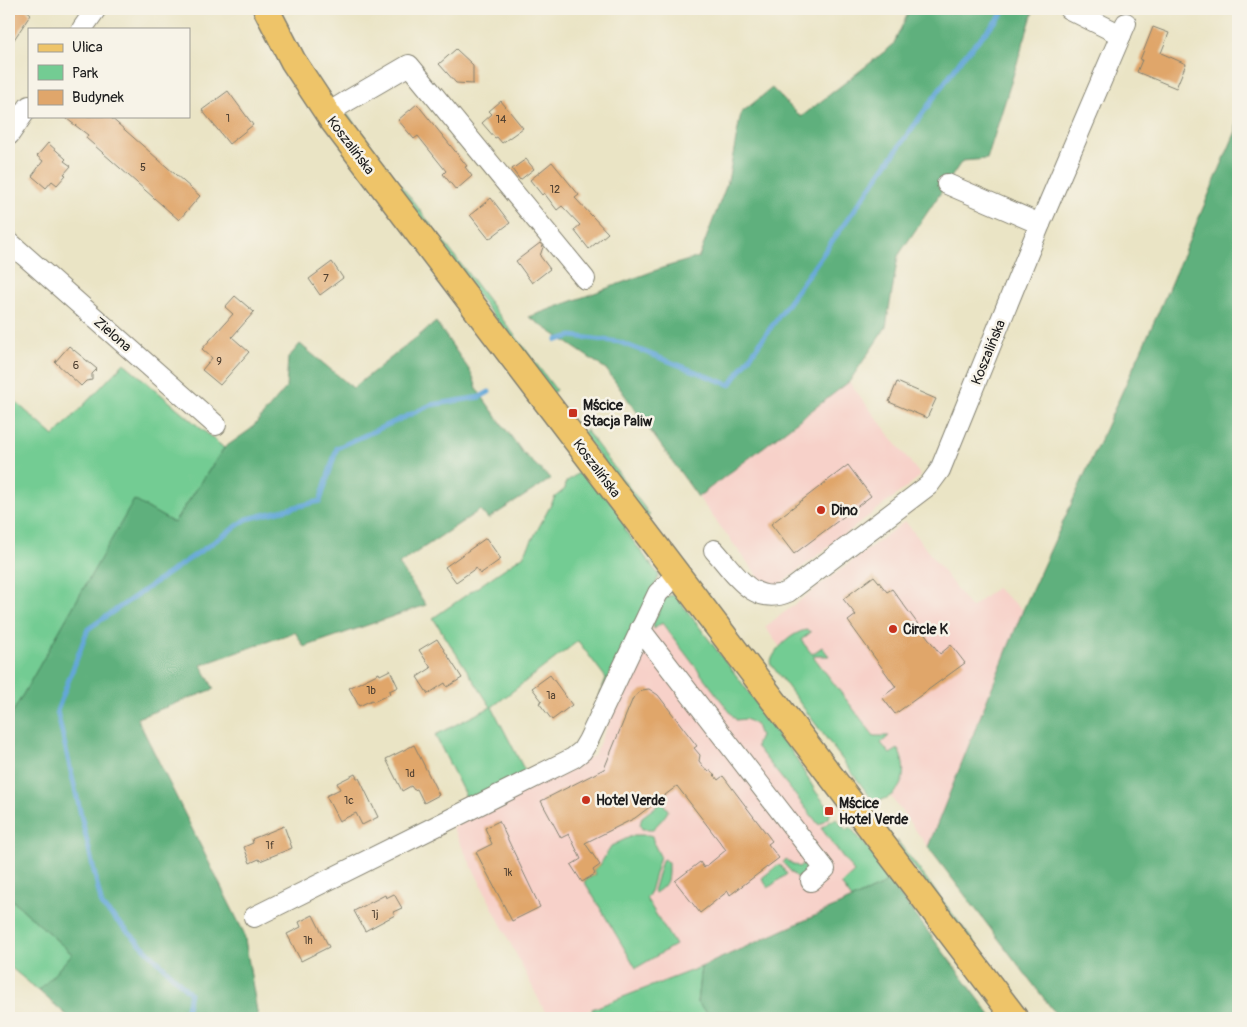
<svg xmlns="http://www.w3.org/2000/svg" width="1247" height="1027" viewBox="0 0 1247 1027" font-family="Pangolin,sans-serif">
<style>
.built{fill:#f7d1c9}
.green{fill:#73cc93;stroke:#487458}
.forest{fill:#5eb07d;stroke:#3d664c}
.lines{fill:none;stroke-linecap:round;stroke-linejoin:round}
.stream{stroke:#63a7d8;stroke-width:5}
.building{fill:#e0a66b}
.minor-casing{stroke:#838070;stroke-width:22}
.major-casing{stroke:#838070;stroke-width:28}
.minor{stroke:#fff;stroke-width:20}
.major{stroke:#eec469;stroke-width:25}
.poi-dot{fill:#c8321e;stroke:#f7f3e8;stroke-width:2}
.labels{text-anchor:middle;stroke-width:5;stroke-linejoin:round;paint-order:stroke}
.number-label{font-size:11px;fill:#4d3e30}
.street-label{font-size:14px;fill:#1c1c1c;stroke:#f7f3e8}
.poi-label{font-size:14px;font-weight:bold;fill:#1c1c1c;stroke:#f7f3e8;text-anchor:start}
</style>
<rect width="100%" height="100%" fill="#f7f3e8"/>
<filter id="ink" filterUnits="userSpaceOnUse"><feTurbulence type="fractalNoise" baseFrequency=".02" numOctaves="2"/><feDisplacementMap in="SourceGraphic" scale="10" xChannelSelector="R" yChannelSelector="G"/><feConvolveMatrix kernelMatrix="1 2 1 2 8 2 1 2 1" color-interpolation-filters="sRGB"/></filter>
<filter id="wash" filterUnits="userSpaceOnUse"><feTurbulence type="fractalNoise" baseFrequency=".0096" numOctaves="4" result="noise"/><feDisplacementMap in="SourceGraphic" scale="20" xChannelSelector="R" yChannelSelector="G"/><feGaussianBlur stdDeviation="1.12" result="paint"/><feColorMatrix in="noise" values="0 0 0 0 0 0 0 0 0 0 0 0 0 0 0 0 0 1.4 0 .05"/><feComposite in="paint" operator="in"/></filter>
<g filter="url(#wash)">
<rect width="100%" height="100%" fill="#eae4c5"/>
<g class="built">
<polygon points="849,382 921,476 770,592 698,497"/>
<polygon points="905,521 971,608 996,588 1023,610 928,847 765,627"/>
<polygon points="664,601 881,886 701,967 569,1018 548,1018 452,827 594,755"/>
</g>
<g class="green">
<polygon points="347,114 556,390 552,393 345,121"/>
<polygon points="124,363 224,448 174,523 134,501 9,719 9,396 54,436"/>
<polygon points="586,430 650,515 646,518 582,433"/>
<polygon points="582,472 591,476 628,525 624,529 659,575 657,581 599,696 606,678 578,641 492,707 526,773 469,803 435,735 491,707 433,618 524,555 555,497 565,489 566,482 577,474"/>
<polygon points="675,595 783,737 816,792 832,812 829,815 830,816 819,825 756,746 760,736 756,725 746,719 736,720 662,623 654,629 653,624 666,596"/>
<path d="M806,630L811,632L801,640L812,654L822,647L829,656H813L874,736H889L881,743L890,754L898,749C910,773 903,797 874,802L770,663C775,649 791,633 806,630Z"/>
<path d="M662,802L668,810C668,814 657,825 653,829H642L640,825L642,817Z"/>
<polygon points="836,819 846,830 850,827 892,877 881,886 852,899 841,884 854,872 821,828 832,820 833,821"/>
<polygon points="634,835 649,835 652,836 654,844 660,856 649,895 646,898 675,945 636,968 584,881 596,874 593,870 600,865 611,846"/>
<polygon points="897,840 1029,1015 1027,1016 900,849"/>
<path d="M664,859L668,863C668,879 669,884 655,893L653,891L662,860Z"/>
<polygon points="785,860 799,867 809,860 811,868 803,877 796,877 783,863"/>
<polygon points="778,865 781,866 787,874 768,888 762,878"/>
<polygon points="9,897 72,954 39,991 9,966"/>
<polygon points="701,967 697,1003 713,1018 594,1018 592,1009"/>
</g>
<g class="forest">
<polygon points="910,9 1034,9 987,159 962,161 898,256 886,327 849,382 698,497 606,369 529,317 662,268 699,257 728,181 741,113 772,88 801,117 893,45"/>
<polygon points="1238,77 1238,1018 1059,1018 928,847 1023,610 1158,313 1236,131"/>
<polygon points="436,322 472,374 478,391 523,453 551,479 488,519 480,510 399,564 426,605 304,647 295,632 201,665 214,689 137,718 244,933 258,1018 70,1018 39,991 72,954 9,897 9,719 134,500 174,523 224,448 251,429 286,388 288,358 300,344 353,388"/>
<polygon points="889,880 993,1018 713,1018 697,1003 701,967 881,886"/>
</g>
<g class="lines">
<g class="stream">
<polyline points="557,340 572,336 619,342 730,385 962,58 1007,9"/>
<polyline points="185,1018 190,993 102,906 57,711 88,629 247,519 320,501 337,448 431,405 480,397 489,392"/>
</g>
</g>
<g id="blocks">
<g class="building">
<polygon points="9,9 25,9 31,14 9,47"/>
<polygon points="1153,27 1169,33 1161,53 1186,64 1176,88 1137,72 1142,60 1140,60"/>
<polygon points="456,49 473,65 473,84 456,83 439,64"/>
<polygon points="228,91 253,125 229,144 202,110"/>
<polygon points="501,101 523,128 502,143 497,137 495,138 482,123 492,114 489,111"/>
<polygon points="417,104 467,166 465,167 472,176 456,190 443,174 446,171 418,136 414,139 398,120"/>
<polygon points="63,116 109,116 200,196 179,220 86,138 88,135"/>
<polygon points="48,143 66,159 64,161 71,166 64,174 66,175 57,185 52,181 46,188 32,176 43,161 37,156"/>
<polygon points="526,159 534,169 520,180 512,169"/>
<polygon points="552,162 579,195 575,198 608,233 589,249 574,230 580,225 562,206 557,210 544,193 542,195 530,180"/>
<polygon points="491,198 510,223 489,239 470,215"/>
<polygon points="540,243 543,247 540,256 550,269 532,283 516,261"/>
<polygon points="332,262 343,278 320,295 309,279"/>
<polygon points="235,296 254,312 232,337 249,352 220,385 202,370 212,358 202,349 233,314 225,307"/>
<polygon points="69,346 97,369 92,374 92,380 86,381 81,386 55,362"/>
<polygon points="897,382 936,399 927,418 889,402"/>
<polygon points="848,465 871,496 794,554 771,524"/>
<polygon points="486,538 501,559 480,574 476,568 456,582 445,567"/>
<polygon points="874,576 887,592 892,589 940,654 951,645 965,663 895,714 882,697 896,687 848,621 856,615 843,599"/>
<polygon points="437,639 462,678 447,687 445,683 428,694 417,677 431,668 419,650"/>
<polygon points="390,670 398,687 389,691 390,694 373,702 372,700 359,706 349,688 379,673 380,675"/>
<polygon points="550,675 572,705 552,720 539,703 542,701 532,688"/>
<polygon points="649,689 658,695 697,746 694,748 700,755 699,761 706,770 711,771 718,780 723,776 772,841 768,844 779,858 730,895 728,891 700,913 675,881 700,862 704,868 726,850 677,786 635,818 585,843 600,865 593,870 595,874 582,882 571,865 581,859 569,834 561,838 541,801 604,769 633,698 642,690"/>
<polygon points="414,745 439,795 424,803 417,789 414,790 411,786 402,791 386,759"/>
<polygon points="355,774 357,778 359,778 378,817 362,825 356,813 339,821 326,796 340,789 337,783"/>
<polygon points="499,821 540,907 512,921 476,852 492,844 485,828"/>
<polygon points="284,826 292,848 260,861 259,859 250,863 244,847 253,843 252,839"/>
<polygon points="394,894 402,908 393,912 395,915 365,931 354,911 385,895 386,898"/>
<polygon points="313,915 329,947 301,961 287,934 301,927 299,922"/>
</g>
</g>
</g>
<g filter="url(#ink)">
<use href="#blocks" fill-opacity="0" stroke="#838070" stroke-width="1"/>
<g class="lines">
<g class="minor-casing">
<g id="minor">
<polyline points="1069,9 1121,35"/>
<polyline points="82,29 96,9"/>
<polyline points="328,113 349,100 409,65 585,279"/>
<polyline points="9,135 29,106"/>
<polyline points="947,184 1040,224"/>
<polyline points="9,242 216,425"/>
<path d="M714,550C735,573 753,607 788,592L929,485L940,470L1040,224L1126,23"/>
<polyline points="640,629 825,869 811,881"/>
<polyline points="254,917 573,758 582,751 588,741 658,593 677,575"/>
</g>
</g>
<g class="major-casing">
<polyline id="major" points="266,9 293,61 332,120 1015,1018"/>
</g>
<use href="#minor" class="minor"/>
<use href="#major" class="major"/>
</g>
</g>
<g class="poi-dot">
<rect x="568" y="408" width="10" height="10" rx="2.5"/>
<circle cx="821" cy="510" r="5"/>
<circle cx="893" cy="629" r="5"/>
<circle cx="586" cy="800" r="5"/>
<rect x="824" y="806" width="10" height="10" rx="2.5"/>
</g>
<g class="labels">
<g class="number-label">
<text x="228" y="122">1</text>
<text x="501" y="123">14</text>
<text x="143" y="171">5</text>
<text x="555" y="193">12</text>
<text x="326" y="282">7</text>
<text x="219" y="365">9</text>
<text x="76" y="369">6</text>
<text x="371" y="694">1b</text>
<text x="551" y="699">1a</text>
<text x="410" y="777">1d</text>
<text x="349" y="804">1c</text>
<text x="270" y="849">1f</text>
<text x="508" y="876">1k</text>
<text x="375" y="918">1j</text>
<text x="308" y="944">1h</text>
</g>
<g class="street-label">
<text transform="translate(351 145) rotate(53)" y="5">Koszalińska</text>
<text transform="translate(113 334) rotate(41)" y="5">Zielona</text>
<text transform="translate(988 352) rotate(-68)" y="5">Koszalińska</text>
<text transform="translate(597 468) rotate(53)" y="5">Koszalińska</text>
</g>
<g class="poi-label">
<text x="583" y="410">Mścice<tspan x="583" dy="16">Stacja Paliw</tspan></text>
<text x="831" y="515">Dino</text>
<text x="903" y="634">Circle K</text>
<text x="596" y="805">Hotel Verde</text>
<text x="839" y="808">Mścice<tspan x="839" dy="16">Hotel Verde</tspan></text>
</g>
</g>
<rect width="1247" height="1027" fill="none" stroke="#f7f3e8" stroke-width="30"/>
<rect x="28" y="28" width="162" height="90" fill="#f7f3e8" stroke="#9f9d96"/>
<rect x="38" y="44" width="25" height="8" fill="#eec469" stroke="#9f9d96"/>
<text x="72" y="52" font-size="15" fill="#1c1c1c">Ulica</text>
<rect x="38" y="65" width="25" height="15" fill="#73cc93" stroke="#9f9d96"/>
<text x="72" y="78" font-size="15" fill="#1c1c1c">Park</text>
<rect x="38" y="90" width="25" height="15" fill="#e0a66b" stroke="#9f9d96"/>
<text x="72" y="102" font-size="15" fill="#1c1c1c">Budynek</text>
</svg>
